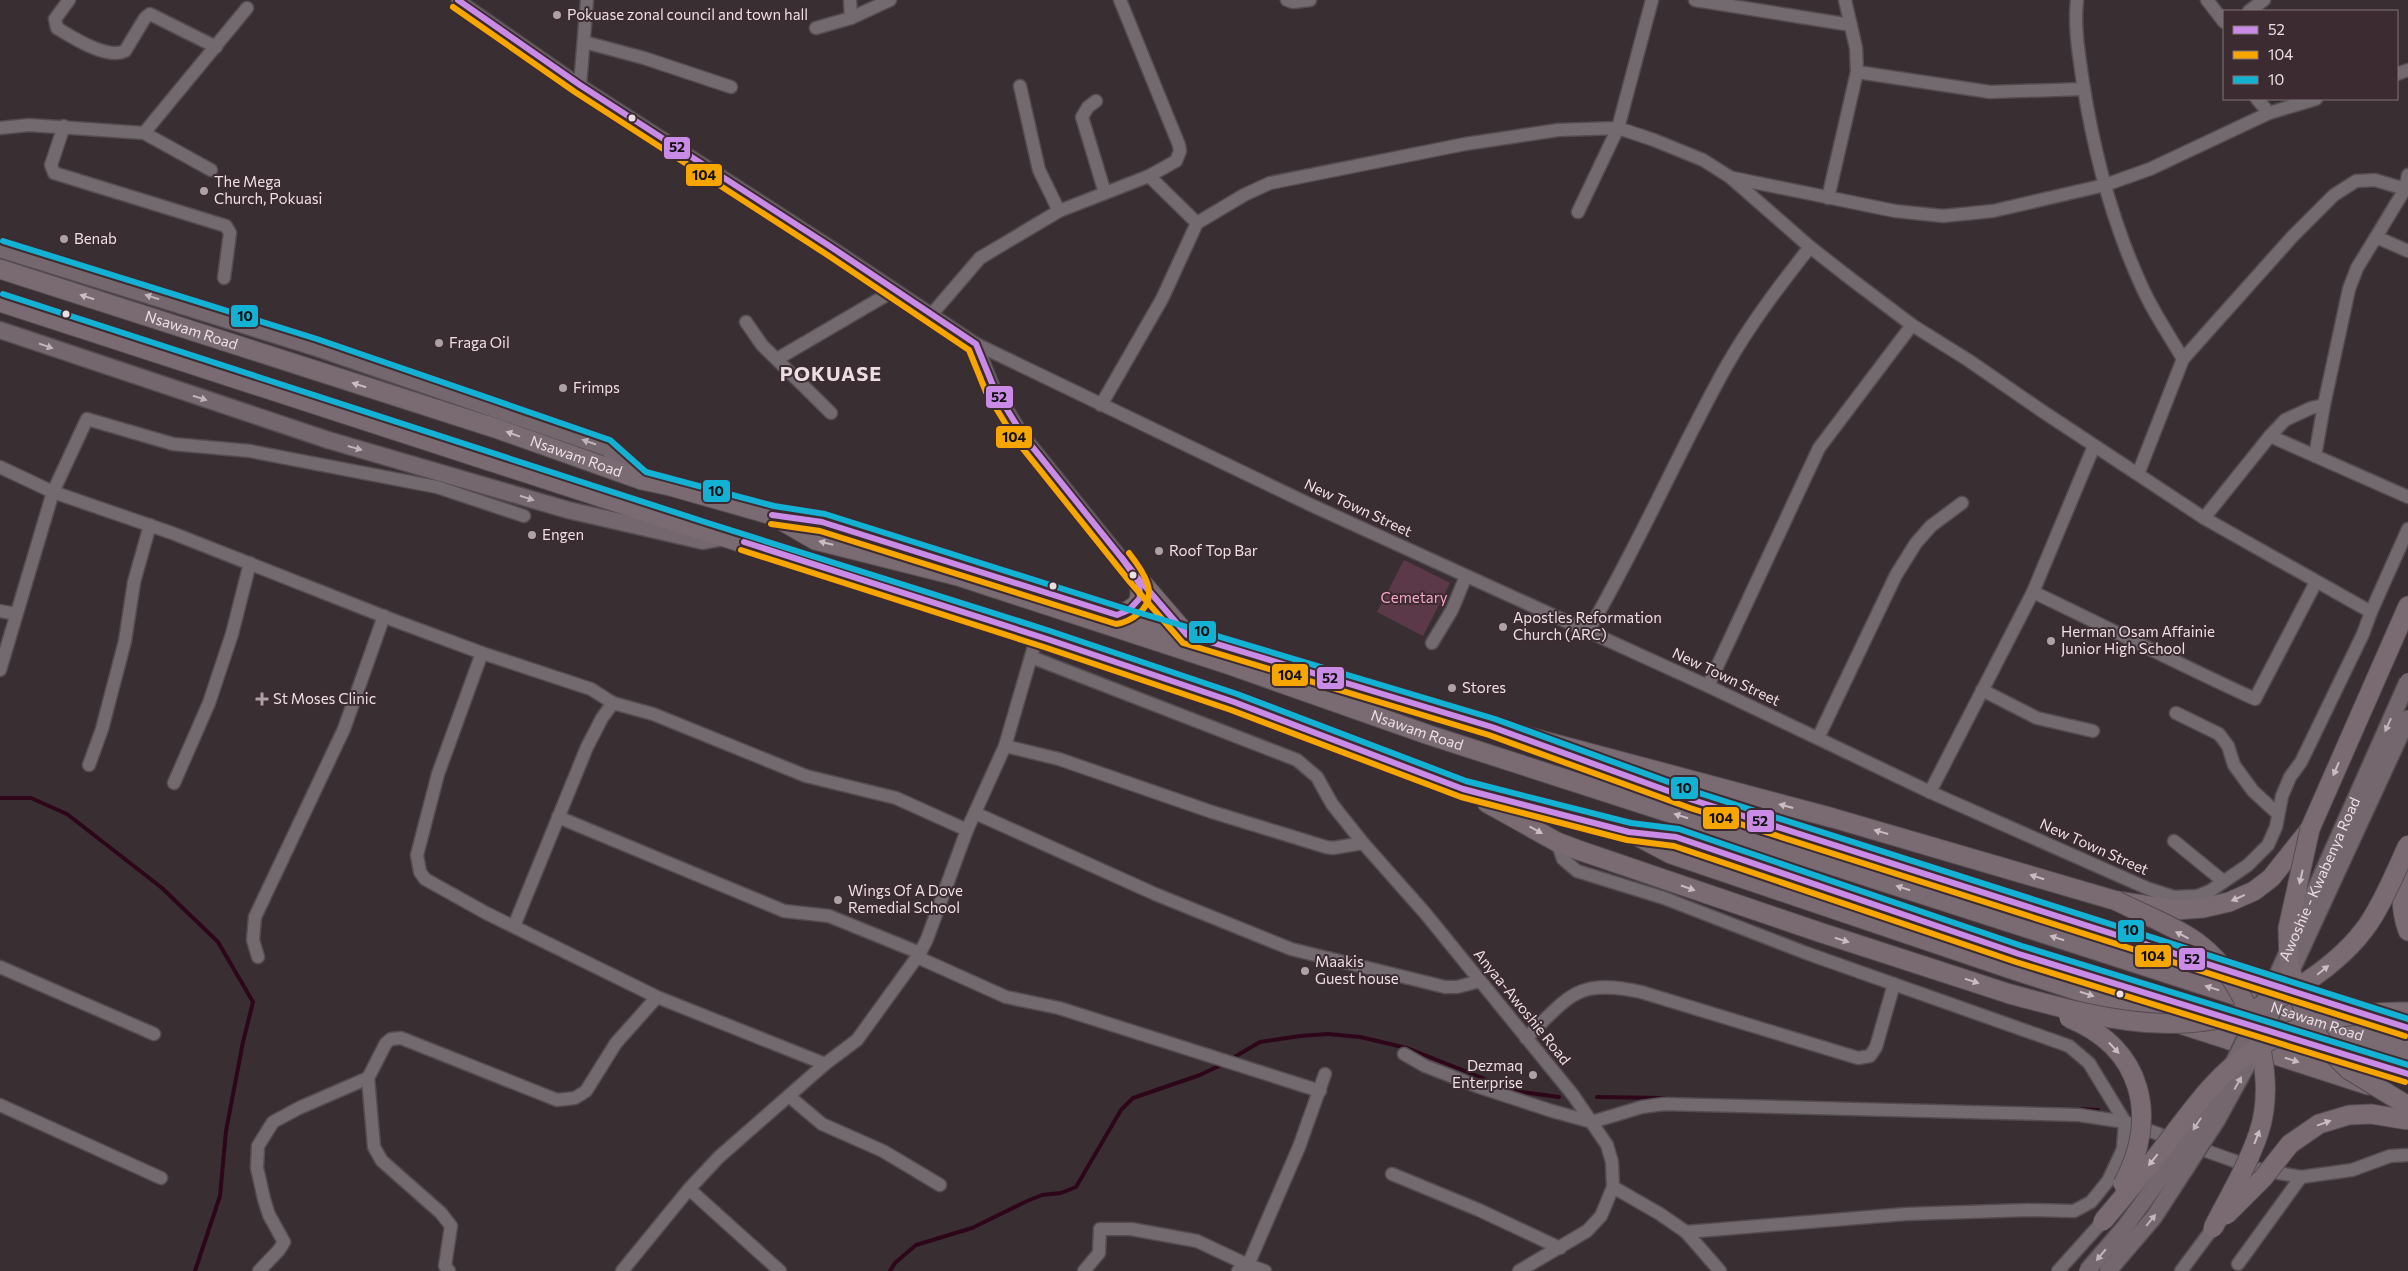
<svg xmlns="http://www.w3.org/2000/svg" width="2408" height="1271" viewBox="0 0 2408 1271" font-family="Commissioner,sans-serif">
<style>
.green{fill:#5c3948}
.lines{fill:none;stroke-linecap:round;stroke-linejoin:round}
.stream{stroke:#2e061a;stroke-width:4}
.minor-casing{stroke:#544c50;stroke-width:15}
.major-casing{stroke:#544c50;stroke-width:19}
.highway-casing{stroke:#544c50;stroke-width:21}
.minor{stroke:#726a6e;stroke-width:12}
.major{stroke:#74676d;stroke-width:16}
.highway{stroke:#7a6b72;stroke-width:19}
.major-bridge-casing{stroke:#544c50;stroke-width:19;stroke-linecap:butt}
.highway-bridge-casing{stroke:#544c50;stroke-width:21;stroke-linecap:butt}
.major-bridge{stroke:#74676d;stroke-width:16}
.highway-bridge{stroke:#7a6b72;stroke-width:19}
.bus-1-casing{stroke:#3d2b32;stroke-width:10}
.bus-2-casing{stroke:#3d2b32;stroke-width:10}
.bus-3-casing{stroke:#3d2b32;stroke-width:10}
.bus-1{stroke:#ca8be6;stroke-width:6}
.bus-2{stroke:#f7a600;stroke-width:6}
.bus-3{stroke:#13b2d5;stroke-width:6}
.oneway{fill:#c9bcc2}
.oneway2{fill:#c1b5ba}
.poi-dot{fill:#ada1a6;stroke:#3d2b32;stroke-width:2}
.bus-dot{fill:#ebdfe4;stroke:#3d2b32;stroke-width:2}
.labels{text-anchor:middle;stroke-width:4;stroke-linejoin:round;paint-order:stroke}
.poi-label{font-size:15px;fill:#ebdfe4;stroke:#3d2b32;text-anchor:start}
.street-label{font-size:15px;fill:#ebdfe4;stroke:#3d2b32}
.park-label{font-size:15px;fill:#f8a5c6;stroke:#3d2b32}
.district-label{font-size:20px;font-weight:bold;letter-spacing:1px;fill:#ebdfe4;stroke:#3d2b32}
.line-badge{stroke:#3d2b32;stroke-width:2}
.pale-badge-label{font-size:14px;text-anchor:middle;font-weight:bold;fill:#111}
</style>
<rect width="100%" height="100%" fill="#392f33"/>
<polygon class="green" points="1404,560 1450,583 1423,636 1377,612"/>
<g class="lines">
<g class="stream">
<polyline points="0,798 31,798 67,814 162,888 218,942 253,1002 243,1042 226,1131 220,1196 195,1271"/>
<polyline points="1231,1059 1260,1042 1300,1036 1328,1034 1360,1037 1407,1048 1515,1091 1559,1097"/>
<polyline points="1597,1097 1664,1098"/>
<polyline points="2081,1109 2098,1110"/>
<polyline points="890,1271 895,1263 916,1245 972,1228 1027,1201 1042,1195 1061,1193 1076,1187 1121,1110 1133,1098 1200,1075 1223,1064"/>
</g>
<g class="minor-casing">
<g id="minor">
<path d="M69,0L55,19L57,28C72,37 107,60 125,51L145,18L150,14L216,47"/>
<polyline points="458,0 580,85 831,247 976,344 1311,505 1708,686 1930,792 2149,889 2174,897 2197,896 2210,891 2248,865 2268,845 2276,827 2282,796 2290,777 2301,762 2363,634 2371,612"/>
<polyline points="850,0 851,18"/>
<polyline points="1287,0 1293,2 1310,0"/>
<polyline points="1695,0 1851,25"/>
<path d="M2077,0C2074,28 2079,55 2083,83C2094,153 2112,222 2142,287C2153,312 2169,335 2183,359"/>
<polyline points="2207,0 2224,22"/>
<polyline points="2249,11 2264,0"/>
<polyline points="816,28 851,18 890,0"/>
<polyline points="584,42 644,58 731,87"/>
<polyline points="1857,72 1990,92 2084,89"/>
<polyline points="2397,74 2408,70"/>
<polyline points="580,85 587,0"/>
<polyline points="1020,86 1039,170 1059,211"/>
<polyline points="2257,99 2269,113"/>
<polyline points="1096,101 1088,107 1082,117 1105,193"/>
<polyline points="64,126 51,165 54,173 226,226 230,233 224,278"/>
<polyline points="0,128 29,125 144,133 211,170"/>
<polyline points="144,133 247,8"/>
<polyline points="2408,175 2405,189 2376,237 2408,251"/>
<polyline points="1149,176 1197,223"/>
<polyline points="1733,178 1895,211 1943,216 1993,211 2105,185 2150,169 2269,113 2316,99"/>
<polyline points="1828,198 1857,72 1856,48 1845,0"/>
<polyline points="1578,212 1618,128 1652,0"/>
<polyline points="931,315 980,258 1059,211 1149,176 1176,161 1180,151 1179,145 1120,0"/>
<polyline points="746,322 762,345 831,413"/>
<polyline points="976,344 994,388 1022,434 1137,577"/>
<polyline points="777,359 895,290"/>
<polyline points="1101,405 1162,299 1197,223 1244,195 1270,183 1465,144 1558,130 1618,128 1654,140 1703,160 1730,177 1810,247 1851,279 1912,325 1968,360 2042,411 2204,518 2371,612 2408,529"/>
<polyline points="2270,436 2408,497"/>
<polyline points="2315,456 2324,405"/>
<polyline points="0,467 53,492 172,533 393,620 482,653 591,689 613,703 653,714 806,776 896,798 967,830"/>
<polyline points="2138,474 2183,359 2292,237 2334,195 2356,181 2375,180 2405,189"/>
<polyline points="2204,518 2270,436 2285,420 2311,408 2324,405 2349,289 2357,268 2376,237"/>
<path d="M2033,592C2107,627 2180,665 2255,699L2316,582"/>
<polyline points="0,611 16,614"/>
<path d="M1588,631C1639,545 1678,452 1727,365C1751,323 1780,285 1810,247"/>
<polyline points="1432,643 1452,610 1466,576"/>
<polyline points="482,653 438,774 417,855 420,872 425,879 486,913 657,997 825,1064"/>
<polyline points="1031,657 1297,760 1317,777 1332,804 1363,843 1425,913 1573,1095 1607,1145 1612,1162 1613,1187 1601,1216 1587,1231 1519,1271"/>
<polyline points="0,670 53,492 87,419 173,444 250,451 437,487 524,516"/>
<polyline points="1708,686 1819,448 1912,325"/>
<polyline points="1982,690 2037,718 2093,731"/>
<polyline points="2176,713 2219,734 2228,746 2234,765 2253,791 2277,813"/>
<polyline points="1818,738 1896,575 1916,543 1931,526 1962,503"/>
<polyline points="1005,746 1059,759 1212,812 1326,847 1333,848 1363,843"/>
<polyline points="89,765 102,729 125,641 134,582 150,525"/>
<polyline points="174,783 209,703 232,634 250,563"/>
<polyline points="1930,792 2033,592 2094,446"/>
<polyline points="975,813 1155,894 1291,949 1445,987 1457,987 1480,981"/>
<polyline points="558,817 784,911 829,916 920,953"/>
<polyline points="2174,841 2223,881"/>
<polyline points="1557,842 1563,859 1577,871 1664,898 1806,953 2069,1046 2089,1063 2125,1122 2123,1149 2108,1181 2091,1202 2074,1211 2028,1210 1906,1214 1686,1232"/>
<polyline points="514,926 587,747 602,718 613,703"/>
<polyline points="258,957 253,940 255,917 344,729 384,616"/>
<polyline points="917,957 1006,997 1059,1008 1320,1091"/>
<polyline points="0,967 154,1034"/>
<path d="M1526,1038C1570,996 1576,978 1641,992L1858,1058L1870,1056L1876,1047L1894,984"/>
<polyline points="1404,1054 1425,1066 1479,1087 1552,1111 1592,1122 1642,1107 1664,1104 2079,1115 2125,1122 2257,1169 2301,1177 2352,1170 2390,1156 2408,1155"/>
<polyline points="790,1097 822,1124 883,1151 940,1185"/>
<polyline points="0,1105 161,1178"/>
<polyline points="1392,1174 1479,1210 1560,1248"/>
<polyline points="1613,1187 1660,1214 1686,1232 1720,1271"/>
<polyline points="689,1189 780,1271"/>
<polyline points="2238,1264 2301,1177"/>
<polyline points="259,1271 279,1250 284,1242 269,1215 264,1199 257,1168 258,1146 273,1122 299,1108 368,1078"/>
<polyline points="449,1271 445,1266 451,1226 441,1213 382,1161 374,1147 368,1078 386,1043 391,1039 401,1038 557,1100 575,1098 586,1091 616,1043 657,997"/>
<polyline points="622,1271 689,1189 719,1157 825,1064 857,1040 920,953 927,939 967,830 1005,746 1037,636"/>
<polyline points="1084,1271 1099,1253 1100,1229 1131,1229 1197,1241 1248,1265 1299,1147 1325,1074"/>
<polyline points="1238,1271 1248,1265 1265,1271"/>
<polyline points="2058,1271 2103,1221"/>
<polyline points="2181,1271 2213,1228"/>
</g>
</g>
<g class="major-casing">
<g id="major">
<polyline points="0,249 314,347 607,448 640,479"/>
<polyline points="0,330 328,440 568,510 703,541 725,537"/>
</g>
</g>
<g class="highway-casing">
<g id="highway">
<path id="s1" d="M0,269L498,429L642,480L670,486L772,515L815,540L958,576L1230,665L1429,735L2408,1051"/>
<polyline points="0,302 705,531 1047,639 1234,702 1463,789 1629,832 1676,837 2019,954 2230,1019"/>
<polyline points="780,517 822,522 887,541 1117,615 1492,727 1833,818 2117,901 2176,910 2203,908 2229,902 2254,891 2271,878 2310,829 2408,606"/>
<polyline points="1137,577 1187,635"/>
<path d="M1117,615C1140,607 1144,600 1137,577"/>
<polyline points="1608,769 1693,800 2278,985 2408,1028"/>
<polyline points="1487,803 1557,842 1581,851 1819,932 2010,994"/>
<polyline points="1639,837 1671,854 2014,970 2368,1085"/>
<path d="M2408,862C2401,884 2400,909 2408,931"/>
<polyline points="2273,1032 2408,1074"/>
</g>
</g>
<use href="#minor" class="minor"/>
<use href="#major" class="major"/>
<use href="#highway" class="highway"/>
<g class="major-bridge-casing">
<g id="major-bridge">
<path id="s2" d="M2087,1271L2124,1228L2176,1157L2221,1088L2280,969L2408,681"/>
<polyline points="2108,1271 2154,1217 2217,1120 2250,1060 2408,718"/>
</g>
</g>
<g class="highway-bridge-casing">
<g id="highway-bridge">
<polyline points="2310,829 2288,928 2289,966 2308,1023 2327,1048 2349,1070 2408,1106"/>
<path d="M2117,901C2142,914 2177,927 2198,943C2250,982 2279,1071 2259,1132C2248,1165 2229,1197 2213,1228"/>
<path d="M2010,994C2116,1023 2211,1048 2309,980C2331,965 2354,945 2369,923C2385,899 2396,871 2408,845"/>
<path d="M2069,1018C2143,1048 2159,1117 2123,1184"/>
<polyline points="2226,1215 2263,1178 2290,1144 2319,1124 2349,1115 2371,1114 2408,1120"/>
<path d="M2103,1221C2122,1199 2141,1176 2159,1153C2188,1116 2214,1075 2254,1050C2299,1021 2356,1011 2408,1012"/>
</g>
</g>
<use href="#major-bridge" class="major-bridge"/>
<use href="#highway-bridge" class="highway-bridge"/>
<g class="bus-1-casing">
<g id="bus-1">
<polyline points="458,0 580,85 831,247 976,344 994,388 1022,434 1137,577 1187,635 1492,727 1693,800 2408,1028"/>
<polyline points="772,515 822,522 1117,615 1129,610 1140,598 1139,583 1122,558"/>
<polyline points="744,542 1047,639 1234,702 1463,789 1629,832 1676,837 2019,954 2408,1074"/>
</g>
</g>
<g class="bus-2-casing">
<g id="bus-2">
<polyline points="453,7 575,92 826,254 969,350 986,392 1015,439 1130,582 1183,643 1489,735 1690,808 2405,1036"/>
<path d="M771,524L820,531L1116,624C1124,623 1132,619 1138,614C1161,596 1143,571 1129,553"/>
<polyline points="741,550 1044,647 1231,710 1461,797 1627,840 1674,846 2016,962 2405,1082"/>
</g>
</g>
<g class="bus-3-casing">
<g id="bus-3">
<polyline points="3,241 317,339 610,440 646,472 774,506 825,514 1120,607 1495,719 1696,792 2408,1019"/>
<polyline points="3,294 708,523 1050,631 1237,694 1466,781 1631,823 1679,829 2022,946 2408,1065"/>
</g>
</g>
<use href="#bus-1" class="bus-1"/>
<use href="#bus-2" class="bus-2"/>
<use href="#bus-3" class="bus-3"/>
</g>
<defs><path id="oneway-solid" d="M-6-.8H1V-3.2L6.5 0L1 3.2V.8H-6Z" transform="scale(1.25)"/></defs>
<g class="oneway">
<use href="#oneway-solid" transform="translate(87 297) rotate(-162)"/>
<use href="#oneway-solid" transform="translate(359 385) rotate(-162)"/>
<use href="#oneway-solid" transform="translate(513 434) rotate(-160)"/>
<use href="#oneway-solid" transform="translate(826 543) rotate(-166)"/>
<use href="#oneway-solid" transform="translate(2336 769) rotate(113)"/>
<use href="#oneway-solid" transform="translate(1786 806) rotate(-165)"/>
<use href="#oneway-solid" transform="translate(1681 816) rotate(-162)"/>
<use href="#oneway-solid" transform="translate(1536 830) rotate(29)"/>
<use href="#oneway-solid" transform="translate(1881 832) rotate(-164)"/>
<use href="#oneway-solid" transform="translate(2037 877) rotate(-163)"/>
<use href="#oneway-solid" transform="translate(2301 877) rotate(103)"/>
<use href="#oneway-solid" transform="translate(1688 888) rotate(19)"/>
<use href="#oneway-solid" transform="translate(1903 888) rotate(-162)"/>
<use href="#oneway-solid" transform="translate(2238 898) rotate(156)"/>
<use href="#oneway-solid" transform="translate(2182 935) rotate(-152)"/>
<use href="#oneway-solid" transform="translate(2057 938) rotate(-162)"/>
<use href="#oneway-solid" transform="translate(1842 940) rotate(17)"/>
<use href="#oneway-solid" transform="translate(2323 970) rotate(-39)"/>
<use href="#oneway-solid" transform="translate(1972 981) rotate(18)"/>
<use href="#oneway-solid" transform="translate(2212 988) rotate(-162)"/>
<use href="#oneway-solid" transform="translate(2087 994) rotate(18)"/>
<use href="#oneway-solid" transform="translate(2114 1048) rotate(47)"/>
<use href="#oneway-solid" transform="translate(2292 1060) rotate(18)"/>
<use href="#oneway-solid" transform="translate(2324 1123) rotate(-20)"/>
<use href="#oneway-solid" transform="translate(2257 1137) rotate(-69)"/>
<use href="#oneway-solid" transform="translate(2153 1160) rotate(129)"/>
</g>
<g class="oneway2">
<use href="#oneway-solid" transform="translate(152 297) rotate(-163)"/>
<use href="#oneway-solid" transform="translate(46 346) rotate(19)"/>
<use href="#oneway-solid" transform="translate(200 398) rotate(18)"/>
<use href="#oneway-solid" transform="translate(589 442) rotate(-161)"/>
<use href="#oneway-solid" transform="translate(355 448) rotate(16)"/>
<use href="#oneway-solid" transform="translate(527 498) rotate(17)"/>
<use href="#oneway-solid" transform="translate(2388 725) rotate(114)"/>
<use href="#oneway-solid" transform="translate(2238 1083) rotate(-61)"/>
<use href="#oneway-solid" transform="translate(2197 1124) rotate(123)"/>
<use href="#oneway-solid" transform="translate(2151 1220) rotate(-51)"/>
<use href="#oneway-solid" transform="translate(2101 1255) rotate(130)"/>
</g>
<g class="poi-dot">
<circle cx="557" cy="15" r="5"/>
<circle cx="204" cy="191" r="5"/>
<circle cx="64" cy="239" r="5"/>
<circle cx="439" cy="343" r="5"/>
<circle cx="563" cy="388" r="5"/>
<circle cx="532" cy="535" r="5"/>
<circle cx="1159" cy="551" r="5"/>
<circle cx="1503" cy="627" r="5"/>
<circle cx="2051" cy="641" r="5"/>
<circle cx="1452" cy="688" r="5"/>
<path d="M259.5 691.5h5v5h5v5h-5v5h-5v-5h-5v-5h5z"/>
<circle cx="838" cy="900" r="5"/>
<circle cx="1305" cy="971" r="5"/>
<circle cx="1533" cy="1075" r="5"/>
</g>
<g class="bus-dot">
<circle cx="632" cy="118" r="4.5"/>
<circle cx="66" cy="314" r="4.5"/>
<circle cx="1133" cy="575" r="4.5"/>
<circle cx="1053" cy="586" r="4.5"/>
<circle cx="2120" cy="994" r="4.5"/>
</g>
<g class="labels">
<g class="poi-label">
<text x="567" y="20">Pokuase zonal council and town hall</text>
<text x="214" y="187">The Mega<tspan x="214" dy="17">Church, Pokuasi</tspan></text>
<text x="74" y="244">Benab</text>
<text x="449" y="348">Fraga Oil</text>
<text x="573" y="393">Frimps</text>
<text x="542" y="540">Engen</text>
<text x="1169" y="556">Roof Top Bar</text>
<text x="1513" y="623">Apostles Reformation<tspan x="1513" dy="17">Church (ARC)</tspan></text>
<text x="2061" y="637">Herman Osam Affainie<tspan x="2061" dy="17">Junior High School</tspan></text>
<text x="1462" y="693">Stores</text>
<text x="273" y="704">St Moses Clinic</text>
<text x="848" y="896">Wings Of A Dove<tspan x="848" dy="17">Remedial School</tspan></text>
<text x="1315" y="967">Maakis<tspan x="1315" dy="17">Guest house</tspan></text>
<text x="1523" y="1071" text-anchor="end">Dezmaq<tspan x="1523" dy="17">Enterprise</tspan></text>
</g>
<g class="street-label">
<text dy="5" stroke="none"><textPath href="#s1" startOffset="201">Nsawam Road</textPath></text>
<text dy="5" stroke="none"><textPath href="#s1" startOffset="606">Nsawam Road</textPath></text>
<text transform="translate(1358 508) rotate(25)" y="5">New Town Street</text>
<text transform="translate(1726 677) rotate(25)" y="5">New Town Street</text>
<text dy="5" stroke="none"><textPath href="#s1" startOffset="1492">Nsawam Road</textPath></text>
<text transform="translate(2094 847) rotate(24)" y="5">New Town Street</text>
<text dy="5" stroke="none"><textPath href="#s2" startOffset="458">Awoshie - Kwabenya Road</textPath></text>
<text transform="translate(1522 1007) rotate(51)" y="5">Anyaa-Awoshie Road</text>
<text dy="5" stroke="none"><textPath href="#s1" startOffset="2438">Nsawam Road</textPath></text>
</g>
<g class="park-label">
<text x="1414" y="603">Cemetary</text>
</g>
<g class="district-label">
<text x="831" y="381">POKUASE</text>
</g>
</g>
<g class="line-badge">
<rect x="663" y="136" width="28" height="24" rx="5" fill="#ca8be6"/>
<rect x="685" y="163" width="38" height="24" rx="5" fill="#f7a600"/>
<rect x="230" y="304" width="29" height="24" rx="5" fill="#13b2d5"/>
<rect x="985" y="385" width="29" height="24" rx="5" fill="#ca8be6"/>
<rect x="995" y="425" width="38" height="24" rx="5" fill="#f7a600"/>
<rect x="702" y="479" width="29" height="24" rx="5" fill="#13b2d5"/>
<rect x="1188" y="620" width="29" height="24" rx="5" fill="#13b2d5"/>
<rect x="1271" y="663" width="38" height="24" rx="5" fill="#f7a600"/>
<rect x="1316" y="666" width="29" height="24" rx="5" fill="#ca8be6"/>
<rect x="1670" y="776" width="29" height="24" rx="5" fill="#13b2d5"/>
<rect x="1702" y="806" width="38" height="24" rx="5" fill="#f7a600"/>
<rect x="1746" y="809" width="29" height="24" rx="5" fill="#ca8be6"/>
<rect x="2117" y="919" width="28" height="24" rx="5" fill="#13b2d5"/>
<rect x="2134" y="944" width="38" height="24" rx="5" fill="#f7a600"/>
<rect x="2178" y="947" width="28" height="24" rx="5" fill="#ca8be6"/>
</g>
<g class="pale-badge-label">
<text x="677" y="152">52</text>
<text x="704" y="180">104</text>
<text x="245" y="321">10</text>
<text x="999" y="402">52</text>
<text x="1014" y="442">104</text>
<text x="716" y="496">10</text>
<text x="1202" y="636">10</text>
<text x="1290" y="680">104</text>
<text x="1330" y="683">52</text>
<text x="1684" y="793">10</text>
<text x="1721" y="823">104</text>
<text x="1760" y="826">52</text>
<text x="2131" y="935">10</text>
<text x="2153" y="961">104</text>
<text x="2192" y="964">52</text>
</g>
<rect x="2223" y="10" width="175" height="90" fill="#3d2b32" stroke="#837379"/>
<rect x="2233" y="26" width="25" height="8" fill="#ca8be6" stroke="#837379"/>
<text x="2268" y="35" font-size="15" fill="#ebdfe4">52</text>
<rect x="2233" y="51" width="25" height="8" fill="#f7a600" stroke="#837379"/>
<text x="2268" y="60" font-size="15" fill="#ebdfe4">104</text>
<rect x="2233" y="76" width="25" height="8" fill="#13b2d5" stroke="#837379"/>
<text x="2268" y="85" font-size="15" fill="#ebdfe4">10</text>
</svg>
